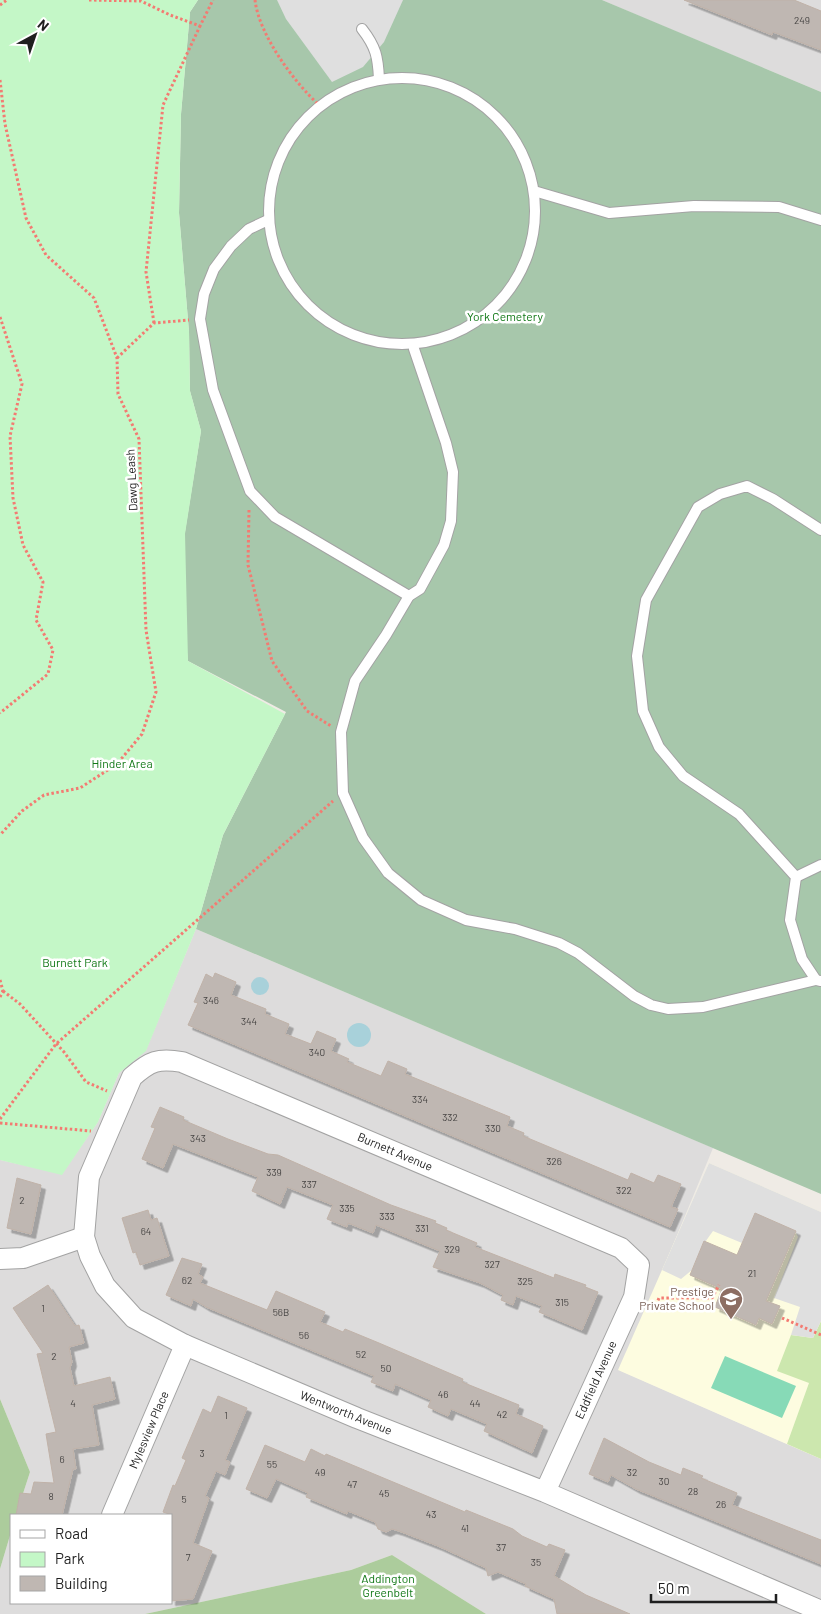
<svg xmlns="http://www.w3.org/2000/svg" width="821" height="1614" viewBox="0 0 821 1614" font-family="Barlow,sans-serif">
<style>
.residential{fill:#dddcdc}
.education{fill:#fdfce0}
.grass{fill:#cce7ae}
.forest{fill:#accc9c}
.cemetery{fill:#a7c7ab}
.park{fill:#c4f7c7}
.pitch{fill:#87dab7}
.parking{fill:#dfdfdf}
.water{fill:#a8d1da}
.building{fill:#bfb7b2;stroke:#c0b2a8;filter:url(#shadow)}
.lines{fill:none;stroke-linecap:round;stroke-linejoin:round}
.service-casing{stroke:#a3a3a3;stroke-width:12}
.minor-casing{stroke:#a3a3a3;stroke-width:22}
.path{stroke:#f37b72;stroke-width:3;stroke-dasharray:2.5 2.5;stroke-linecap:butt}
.service{stroke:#fff;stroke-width:10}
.minor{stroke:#fff;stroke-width:20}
.labels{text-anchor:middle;stroke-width:5;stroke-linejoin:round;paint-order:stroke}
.number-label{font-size:10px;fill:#474544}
.park-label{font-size:12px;fill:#117816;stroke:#fff}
.street-label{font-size:12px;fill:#1f1f1f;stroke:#fff}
.education-label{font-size:12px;fill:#785e54;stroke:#fff;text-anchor:end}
</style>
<defs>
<filter id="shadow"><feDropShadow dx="4.5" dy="4.5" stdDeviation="0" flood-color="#0004"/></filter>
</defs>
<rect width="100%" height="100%" fill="#efebe5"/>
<g class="residential">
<polygon points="602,0 821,0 821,92 644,18"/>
<polygon points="196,929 713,1148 621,1371 821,1459 821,1614 486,1614 392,1555 351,1570 145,1614 0,1614 0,1569 11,1532 11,1603 171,1603 171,1515 16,1515 30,1472 0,1399 0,1160 62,1174 98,1122 119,1073 130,1060 146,1050"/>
</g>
<polygon class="education" points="709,1163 821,1212 821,1459 618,1370"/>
<polygon class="grass" points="821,1321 821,1459 787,1444 809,1383 777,1371 791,1335 813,1338"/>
<g class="forest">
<polygon points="0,1399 30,1472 16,1515 11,1515 11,1532 0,1569"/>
<polygon points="392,1555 486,1614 145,1614 351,1570"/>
</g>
<polygon class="cemetery" points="198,0 602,0 821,92 821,1194 196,929 223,835 286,712 188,661 178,576 201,431 190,391 189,332 179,213 181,114 190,12"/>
<polygon class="park" points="0,0 198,0 190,12 181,114 179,213 189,332 190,391 201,431 185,534 188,661 285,714 223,835 196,929 146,1051 119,1073 98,1122 62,1175 0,1160"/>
<polygon class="pitch" points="725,1356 796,1386 782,1418 711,1388"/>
<g class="parking">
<polygon points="277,0 403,0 384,42 363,67 332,82 286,19"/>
<polygon points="709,1163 821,1212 821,1321 813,1338 791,1335 800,1307 774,1298 798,1237 795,1231 755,1214 742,1243 713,1231 703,1245 692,1270 681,1279 662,1270"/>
</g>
<g class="water">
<circle cx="260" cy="986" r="9"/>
<circle cx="359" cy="1035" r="12"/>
</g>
<g class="building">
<polygon points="684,0 794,0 821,11 821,50 773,32 772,35"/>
<polygon points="215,973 236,982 231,995 266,1009 265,1014 289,1024 285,1034 311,1044 317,1031 336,1039 331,1051 349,1059 347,1062 381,1076 388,1061 407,1069 405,1074 510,1117 507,1126 524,1133 523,1136 578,1159 628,1180 631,1173 654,1183 658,1175 681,1184 671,1207 678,1209 670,1227 188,1025 198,1003 194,1002 206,974 213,978"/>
<polygon points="160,1107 184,1117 183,1120 228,1139 268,1154 278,1155 391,1205 436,1221 435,1223 447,1228 446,1230 477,1243 475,1247 554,1278 555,1274 586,1285 585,1287 598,1292 582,1330 539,1312 542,1306 516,1296 513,1305 501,1300 503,1295 480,1283 433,1267 440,1251 376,1225 373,1233 348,1223 347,1227 327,1219 333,1205 287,1187 280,1204 252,1191 258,1177 173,1144 163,1168 142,1159 155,1128 151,1127"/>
<polygon points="17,1178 41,1185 31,1234 7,1228"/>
<polygon points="148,1210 151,1220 157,1218 169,1256 140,1265 136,1252 133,1253 122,1218"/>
<polygon points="755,1213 796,1231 766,1301 780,1306 772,1324 759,1318 756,1325 715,1307 722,1289 690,1275 704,1241 737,1255"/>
<polygon points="182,1258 202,1264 198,1274 203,1277 200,1283 267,1310 276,1291 325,1312 320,1322 343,1332 345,1329 379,1343 463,1379 462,1382 519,1405 516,1414 543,1426 532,1453 484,1431 487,1424 451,1409 448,1416 428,1407 431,1400 395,1384 393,1391 371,1382 374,1376 206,1307 193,1299 191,1306 166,1295"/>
<polygon points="48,1285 75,1326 79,1325 84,1343 69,1347 72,1362 70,1368 74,1386 110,1377 115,1399 92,1405 99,1445 73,1449 76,1469 73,1469 62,1515 16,1515 20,1493 31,1494 34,1482 54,1483 46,1434 56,1432 37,1354 43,1353 13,1308"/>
<polygon points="218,1396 247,1408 225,1460 230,1462 225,1475 216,1471 205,1496 209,1498 193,1543 212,1551 193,1599 171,1601 172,1515 163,1512 173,1485 175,1486 186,1460 182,1458 203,1409 211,1413"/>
<polygon points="604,1438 649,1462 681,1475 683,1468 703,1476 701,1478 737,1493 732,1505 821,1540 821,1564 636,1489 611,1475 608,1482 589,1474"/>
<polygon points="265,1445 305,1462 311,1449 325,1456 326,1454 465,1512 466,1510 513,1529 522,1536 547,1547 549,1544 565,1550 554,1576 586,1595 630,1614 557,1614 554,1599 525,1586 526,1584 498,1572 488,1576 486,1568 438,1546 399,1531 392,1529 386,1532 378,1529 375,1522 348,1511 347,1514 306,1497 308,1493 276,1479 267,1498 246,1489"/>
</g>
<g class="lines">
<g class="service-casing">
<g id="service">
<path d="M362,29C376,47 378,57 379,79"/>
<circle cx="402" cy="211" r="133"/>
<polyline points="534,191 609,213 694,206 779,207 821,220"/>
<polyline points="268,220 249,229 231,246 214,269 204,294 200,319 213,390 250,491 275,517 409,596"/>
<polyline points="414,349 446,443 453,472 451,521 444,545 420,589 409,596 386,635 355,681 341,732 343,793 363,838 388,873 421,900 466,920 515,929 559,943 578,953 634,996 651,1005 668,1009 703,1007 816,980"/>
<polyline points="796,877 821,865"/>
<polyline points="820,981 816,980 802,959 790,920 796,877 739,814 683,776 659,747 643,711 637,656 646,600 698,507 720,494 747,486 773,499 821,530"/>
</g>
</g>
<g class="minor-casing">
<g id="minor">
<polyline points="0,1259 23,1258 84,1237"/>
<path d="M545,1492L634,1297L639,1265L621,1248L182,1062C158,1058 150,1061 132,1077L89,1177L84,1237L90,1256L105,1286L134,1318L185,1345L357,1418L545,1492L821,1611"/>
<polyline points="112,1515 185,1345"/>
</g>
</g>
<g class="path">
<polyline points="89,0 141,1 170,15 200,26 213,0"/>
<path d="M255,0C259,35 294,82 319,105"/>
<polyline points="0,5 7,0"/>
<polyline points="0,80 5,124 26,218 46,255 94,298 117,358 118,394 139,439 146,630 156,692 142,734 117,764 80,788 44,795 22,811 0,835"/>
<polyline points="0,317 22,384 10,436 13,498 23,545 43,582 36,620 53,650 48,674 0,713"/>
<polyline points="154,323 146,272 163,105 200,26"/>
<polyline points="117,358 154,323 189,320"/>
<polyline points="249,510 248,565 272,661 307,711 331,726"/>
<polyline points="0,980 3,991"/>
<polyline points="3,991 20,1004 64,1052 86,1082 107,1091"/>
<polyline points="0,997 3,991"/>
<polyline points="0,1119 56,1044 333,801"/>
<polyline points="0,1123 91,1131"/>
<polyline points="656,1305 659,1298 712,1298 719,1285"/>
<polyline points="782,1318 821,1335"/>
</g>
<use href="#service" class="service"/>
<use href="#minor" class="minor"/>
</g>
<defs>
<g id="school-pin" transform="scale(1.25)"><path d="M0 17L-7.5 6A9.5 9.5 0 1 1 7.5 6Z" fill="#8d6e63" stroke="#fff"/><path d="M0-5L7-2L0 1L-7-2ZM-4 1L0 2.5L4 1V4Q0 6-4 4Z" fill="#fff"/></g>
</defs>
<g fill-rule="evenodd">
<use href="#school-pin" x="731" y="1299"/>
</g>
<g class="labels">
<g class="number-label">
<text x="802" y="24">249</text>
<text x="211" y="1004">346</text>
<text x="249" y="1025">344</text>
<text x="317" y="1056">340</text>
<text x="420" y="1103">334</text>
<text x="450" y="1121">332</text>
<text x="493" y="1132">330</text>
<text x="198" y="1142">343</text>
<text x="554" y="1165">326</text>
<text x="274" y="1176">339</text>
<text x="309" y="1188">337</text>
<text x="624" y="1194">322</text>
<text x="22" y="1204">2</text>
<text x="347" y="1212">335</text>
<text x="387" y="1220">333</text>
<text x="422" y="1232">331</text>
<text x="146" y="1235">64</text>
<text x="452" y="1253">329</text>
<text x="492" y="1268">327</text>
<text x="752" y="1277">21</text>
<text x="187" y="1284">62</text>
<text x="525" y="1285">325</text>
<text x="562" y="1306">315</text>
<text x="43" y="1312">1</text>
<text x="281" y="1316">56B</text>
<text x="304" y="1339">56</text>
<text x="361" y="1358">52</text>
<text x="54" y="1360">2</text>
<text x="386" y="1372">50</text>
<text x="443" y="1398">46</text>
<text x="73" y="1407">4</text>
<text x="475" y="1407">44</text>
<text x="502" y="1418">42</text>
<text x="226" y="1419">1</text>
<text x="202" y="1457">3</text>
<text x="62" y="1463">6</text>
<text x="272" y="1468">55</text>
<text x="320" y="1476">49</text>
<text x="632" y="1476">32</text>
<text x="664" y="1485">30</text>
<text x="352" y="1488">47</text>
<text x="693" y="1495">28</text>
<text x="384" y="1497">45</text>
<text x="51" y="1500">8</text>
<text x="184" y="1503">5</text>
<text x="721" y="1508">26</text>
<text x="431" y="1518">43</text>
<text x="465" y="1532">41</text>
<text x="501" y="1551">37</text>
<text x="188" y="1561">7</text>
<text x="536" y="1566">35</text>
</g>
<g class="park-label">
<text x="505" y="321">York Cemetery</text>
<text x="122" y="768">Hinder Area</text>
<text x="75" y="967">Burnett Park</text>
<text x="388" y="1583">Addington<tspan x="388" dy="14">Greenbelt</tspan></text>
</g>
<g class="street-label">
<text transform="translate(132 480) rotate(-93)" y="4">Dawg Leash</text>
<text transform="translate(395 1152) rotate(23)" y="4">Burnett Avenue</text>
<text transform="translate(596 1380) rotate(-66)" y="4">Eddfield Avenue</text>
<text transform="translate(346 1413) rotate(22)" y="4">Wentworth Avenue</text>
<text transform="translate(149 1430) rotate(-67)" y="4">Mylesview Place</text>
</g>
<g class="education-label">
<text x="714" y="1296">Prestige<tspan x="714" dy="14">Private School</tspan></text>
</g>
</g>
<rect x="10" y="1514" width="162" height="90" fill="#ffffff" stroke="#a5a5a5"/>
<rect x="20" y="1530" width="25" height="8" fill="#ffffff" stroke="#a5a5a5"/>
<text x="55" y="1539" font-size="15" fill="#1f1f1f">Road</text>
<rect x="20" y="1552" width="25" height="15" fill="#c4f7c7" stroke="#a5a5a5"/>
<text x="55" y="1564" font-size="15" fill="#1f1f1f">Park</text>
<rect x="20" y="1576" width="25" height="15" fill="#bfb7b2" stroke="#a5a5a5"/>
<text x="55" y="1589" font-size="15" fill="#1f1f1f">Building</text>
<g transform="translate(35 35) rotate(40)" stroke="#ffffff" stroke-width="4" paint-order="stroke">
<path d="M0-4L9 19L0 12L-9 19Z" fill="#1f1f1f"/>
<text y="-8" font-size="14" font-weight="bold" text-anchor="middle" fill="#1f1f1f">N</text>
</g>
<path d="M651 1594v8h125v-8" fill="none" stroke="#1f1f1f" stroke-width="2.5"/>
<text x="658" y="1594" font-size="15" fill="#1f1f1f" stroke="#ffffff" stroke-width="4" paint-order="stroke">50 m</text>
</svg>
